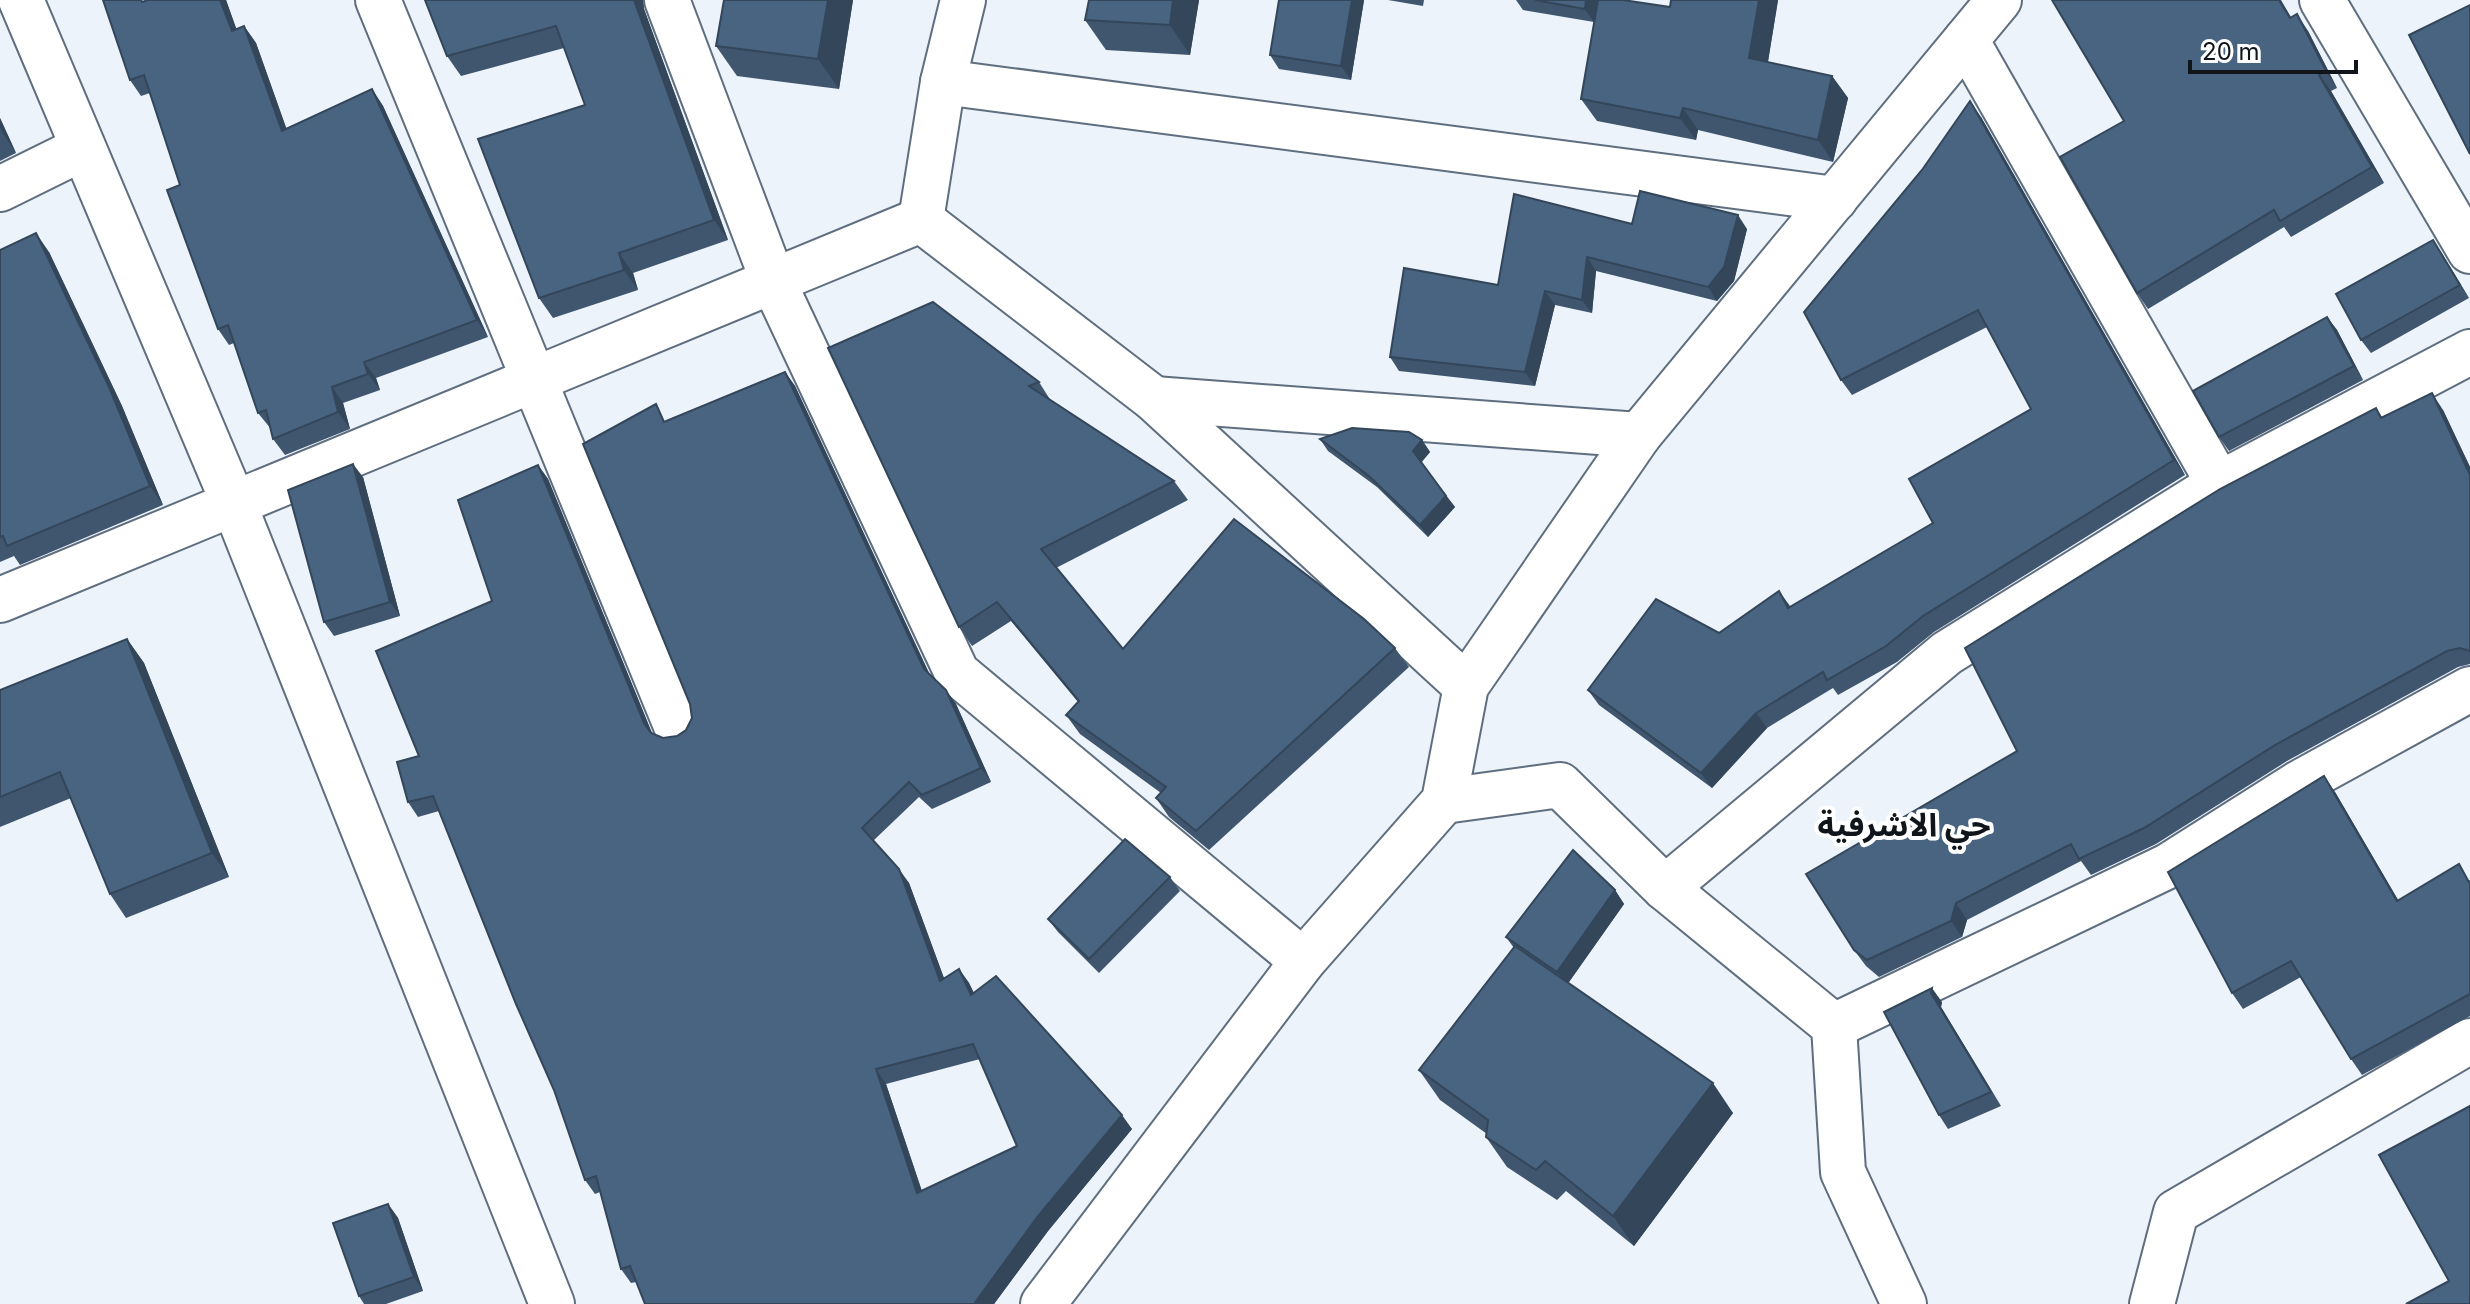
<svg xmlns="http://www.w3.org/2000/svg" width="2470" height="1304" viewBox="0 0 2470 1304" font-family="Inter,'Noto Sans Arabic',sans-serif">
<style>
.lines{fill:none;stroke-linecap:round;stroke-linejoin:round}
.minor-casing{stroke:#5f6e7f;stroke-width:48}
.minor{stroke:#fff;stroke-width:44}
.wall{fill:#3f566e;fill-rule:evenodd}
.shaded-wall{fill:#33465a}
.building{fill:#496480;stroke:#33465a;stroke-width:2;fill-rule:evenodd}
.labels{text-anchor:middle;stroke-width:8;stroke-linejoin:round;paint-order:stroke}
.district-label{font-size:32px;font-weight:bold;fill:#0f151b;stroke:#fff}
</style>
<rect width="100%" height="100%" fill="#ecf3fb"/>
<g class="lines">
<g class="minor-casing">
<g id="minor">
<polyline points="21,0 234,504 552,1304"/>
<polyline points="378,0 677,728"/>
<polyline points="667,0 773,281 957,673 1303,961"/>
<polyline points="2322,0 2470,251"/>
<polyline points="1966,40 2219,484"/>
<polyline points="943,82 1835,199"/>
<polyline points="0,189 83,148"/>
<polyline points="921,220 943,82 963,0"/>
<polyline points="1154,399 1639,435"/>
<polyline points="0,600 921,220 1154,399 1466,686"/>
<polyline points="1444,801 1560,785 1665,888 1834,1026 1843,1172 1904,1304"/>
<polyline points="1665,888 1947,653 2219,484 2470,352"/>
<polyline points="1834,1026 2168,866 2299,783 2470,689"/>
<polyline points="1043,1304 1303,961 1444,801 1466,686 1639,435 1999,0"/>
<polyline points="2152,1304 2176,1212 2470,1041"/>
</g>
</g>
<use href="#minor" class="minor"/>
</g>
<g class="wall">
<polygon points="226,0 236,29 244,26 256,43 286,128 372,89 383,106 488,337 376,378 380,390 343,403 350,429 285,455 273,439 271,429 258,413 234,343 229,345 218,329 180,185 150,93 141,96 130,80"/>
<polygon points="425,0 643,0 644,9 728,240 633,273 638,290 553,318 539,298 585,105 564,48 461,76 447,56"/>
<polygon points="853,0 839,89 737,76 716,46"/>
<polygon points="1199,0 1190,55 1106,50 1085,20"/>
<polygon points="1364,0 1351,80 1279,69 1270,55"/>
<polygon points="1388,0 1424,0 1423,6"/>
<polygon points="1516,0 1623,0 1670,7 1671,0 1778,0 1768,62 1832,76 1848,98 1833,162 1698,130 1696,140 1597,121 1581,99 1594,22 1523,10"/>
<polygon points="2052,0 2281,0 2291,17 2308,31 2337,88 2331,91 2384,183 2291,237 2284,227 2148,309 2137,293 2124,121"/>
<polygon points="1981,117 2185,475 1934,632 1897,662 1838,695 1833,688 1767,728 1712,788 1599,705 1588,690 1719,633 1791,607 1933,523 2031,409 1987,327 1852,395 1841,380"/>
<polygon points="0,118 16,153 0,161"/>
<polygon points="1632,224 1747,229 1734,281 1717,301 1596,271 1592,313 1555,305 1535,386 1399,371 1390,357 1498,285"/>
<polygon points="0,250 49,252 122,406 163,505 20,565 14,556 0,562"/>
<polygon points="2442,254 2469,298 2371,353 2361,340"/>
<polygon points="2327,317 2337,330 2363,380 2229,451 2219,437"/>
<polygon points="828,348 1039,382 1051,401 1174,481 1188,500 1056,568 1123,649 1395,648 1409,667 1209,850 1169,817 1156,798 1161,793 1080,734 1066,715 1078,702 1011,621 972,646 959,627"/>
<path d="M785,372L795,386L930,675L946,690L956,704L991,782L932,809L919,797L873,841L909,883L944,978L959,969L969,983L974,993L1132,1129L1048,1231L994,1304H645L636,1282L631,1283L621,1269L600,1192L595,1194L585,1180L554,1090L439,811L418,817L408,802L419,756L492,601L538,465L548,479L652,733L663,738L677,736L686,730L692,718L667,420ZM980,1059L1017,1146L922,1191L886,1084Z"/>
<polygon points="2376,408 2382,417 2443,410 2470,467 2470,664 2458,667 2287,761 2156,844 2091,875 2081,861 1967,920 1962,937 1879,977 1866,966 1854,950 2017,751"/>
<polygon points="1320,439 1422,440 1430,452 1421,462 1455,507 1428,537 1377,487 1328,451"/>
<polygon points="363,477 400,616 334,636 324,622"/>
<polygon points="127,639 144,663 229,877 126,918 110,894 71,798 0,827 0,690"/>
<polygon points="2335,792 2398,900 2470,880 2470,1016 2362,1075 2351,1059 2301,977 2243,1009 2232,993"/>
<polygon points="1170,877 1180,891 1099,973 1058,932 1048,919"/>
<polygon points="1615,890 1624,904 1568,983 1733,1113 1634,1246 1566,1191 1557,1200 1507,1167 1486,1137 1487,1134 1440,1100 1419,1070 1514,948 1506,937"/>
<polygon points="1942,1002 1941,1007 2001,1106 1948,1129 1939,1115 1884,1012"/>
<polygon points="388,1204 398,1218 423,1291 386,1304 364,1304 359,1296"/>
</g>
<g class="shaded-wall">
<polygon points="220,0 226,0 243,47 232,31"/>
<polygon points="634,0 643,0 644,9 728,240 714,220"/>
<polygon points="828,0 853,0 839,89 818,59"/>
<polygon points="1173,0 1199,0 1190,55 1170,25"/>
<polygon points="1352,0 1364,0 1351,80 1341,66"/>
<polygon points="1586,0 1598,0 1594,22 1585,9"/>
<polygon points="1759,0 1778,0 1765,79 1749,58"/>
<polygon points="2297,14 2308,31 2337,88 2326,71"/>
<polygon points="244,26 256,43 293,147 282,131"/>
<polygon points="2319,75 2331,91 2384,183 2372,167"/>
<polygon points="1832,76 1848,98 1833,162 1818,140"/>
<polygon points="372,89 383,106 488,337 477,320"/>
<polygon points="1970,101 1981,117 2185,475 2174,460"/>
<polygon points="1683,108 1698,130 1696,140 1680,118"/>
<polygon points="0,118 16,153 4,135 0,127"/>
<polygon points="1738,215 1747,229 1734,281 1717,301 1708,287"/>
<polygon points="36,233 49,252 122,406 163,505 150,486"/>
<polygon points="2433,240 2442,254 2469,298 2460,285"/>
<polygon points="619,253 633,273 638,290 624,270"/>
<polygon points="1587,257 1596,271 1592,313 1582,300"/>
<polygon points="1545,291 1555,305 1535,386 1525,372"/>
<polygon points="2327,317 2337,330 2363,380 2354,366"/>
<polygon points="364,362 376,378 380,390 368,374"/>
<polygon points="785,372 795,386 934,684 924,669"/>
<polygon points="332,387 343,403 350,429 338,412"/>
<polygon points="2432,393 2443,410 2470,467 2470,475"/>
<polygon points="1422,440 1430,452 1421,463 1413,451"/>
<polygon points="353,464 363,477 400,616 390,602"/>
<polygon points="538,465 548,479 654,738 644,723"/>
<polygon points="1446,496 1455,507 1428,537 1420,525"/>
<polygon points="1779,591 1790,606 1799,624 1788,608"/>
<polygon points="127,639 144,663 229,877 212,853"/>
<polygon points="946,690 956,704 991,782 981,768"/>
<polygon points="1756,713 1767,728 1712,788 1701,773"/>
<polygon points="2324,776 2335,792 2408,917 2397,901"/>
<polygon points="899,869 909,883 950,995 940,981"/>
<polygon points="1615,890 1624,904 1567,985 1557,972"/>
<polygon points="1956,903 1967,920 1962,937 1951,921"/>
<polygon points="959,969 969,983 981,1009 971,995"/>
<polygon points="1932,988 1942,1002 1941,1007 2001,1106 1931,993"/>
<polygon points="876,1069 886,1084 927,1207 917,1193"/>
<polygon points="1713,1083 1733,1113 1634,1246 1613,1216"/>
<polygon points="1122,1115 1132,1129 1048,1231 994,1304 974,1304 1038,1216"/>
<polygon points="388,1204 398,1218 423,1291 414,1277"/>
</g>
<g class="building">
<polygon points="103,0 141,0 142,2 148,0 220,0 232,31 244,26 282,131 372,89 477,320 364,362 368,374 332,387 338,412 273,439 266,410 258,413 228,325 218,329 167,190 180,185 144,75 130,80"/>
<polygon points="425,0 634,0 714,220 619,253 624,270 539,298 478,139 585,105 556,26 447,56"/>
<polygon points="724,0 828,0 818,59 716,46"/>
<polygon points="1089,0 1173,0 1170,25 1085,20"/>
<polygon points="1279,0 1352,0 1341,66 1270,55"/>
<polygon points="1535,0 1586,0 1585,9"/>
<polygon points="1598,0 1623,0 1670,7 1671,0 1759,0 1749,58 1832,76 1818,140 1683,108 1680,118 1581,99"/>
<polygon points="2052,0 2279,0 2290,18 2297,14 2326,71 2319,75 2372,167 2280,221 2274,210 2137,293 2060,157 2124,121"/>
<polygon points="2470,5 2470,154 2409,35"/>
<polygon points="1970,101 2174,460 1923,616 1886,646 1827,680 1823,672 1756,713 1701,773 1588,690 1656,599 1719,633 1779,591 1788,608 1933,523 1909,479 2031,409 1978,310 1841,380 1804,312 1922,170"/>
<polygon points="1640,191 1738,215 1724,267 1708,287 1587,257 1582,300 1545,291 1525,372 1390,357 1404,268 1498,285 1514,194 1632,224"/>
<polygon points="36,233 109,387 150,486 7,546 3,536 0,537 0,250"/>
<polygon points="2433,240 2460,285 2361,340 2336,294"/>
<polygon points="933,302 1039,382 1029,386 1174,481 1041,549 1123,649 1234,519 1364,619 1395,648 1196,831 1156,798 1166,787 1066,715 1079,701 997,602 959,627 828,348"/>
<polygon points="2327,317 2354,366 2219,437 2193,391"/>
<path d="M785,372L924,669L946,690L981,768L922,795L909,782L862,828L899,869L940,981L959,969L971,995L996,976L1122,1115L1038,1216L974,1304H645L630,1266L621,1269L596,1176L585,1180L554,1090L516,1004L433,796L408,802L397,762L419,756L376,651L492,601L458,500L538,465L644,723L651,733L663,738L677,736L686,730L692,718L690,704L583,444L656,404L664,422ZM973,1044L1017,1146L917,1193L876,1069Z"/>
<polygon points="2432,393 2470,475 2470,651 2460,648 2447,651 2275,745 2144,828 2079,859 2071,844 1956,903 1951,921 1867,960 1854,950 1806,874 2017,751 1965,648 2220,489 2376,408 2381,418"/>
<polygon points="1352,428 1409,432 1422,440 1413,451 1446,496 1420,525 1369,476 1320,439"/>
<polygon points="353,464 390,602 324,622 288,490"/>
<polygon points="127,639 212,853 110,894 60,772 0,797 0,690"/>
<polygon points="2324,776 2397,901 2459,864 2470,884 2470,994 2351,1059 2291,961 2232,993 2168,872"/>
<polygon points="1125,839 1170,877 1089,959 1048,919"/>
<polygon points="1573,850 1615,890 1557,972 1506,937"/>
<polygon points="1515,946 1713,1083 1613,1216 1545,1161 1536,1170 1486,1137 1488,1120 1419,1070"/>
<polygon points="1932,988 1931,993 1991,1092 1939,1115 1884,1012"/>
<polygon points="2470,1106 2470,1304 2406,1304 2449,1281 2379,1155"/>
<polygon points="388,1204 414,1277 359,1296 333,1223"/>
</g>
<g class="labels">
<g class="district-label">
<text x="1904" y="836">حي الاشرفية</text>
</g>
</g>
<path d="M2190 60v12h166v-12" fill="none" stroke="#0f151b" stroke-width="4"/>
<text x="2202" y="60" font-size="24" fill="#0f151b" stroke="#ffffff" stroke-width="6" paint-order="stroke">20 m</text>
</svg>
